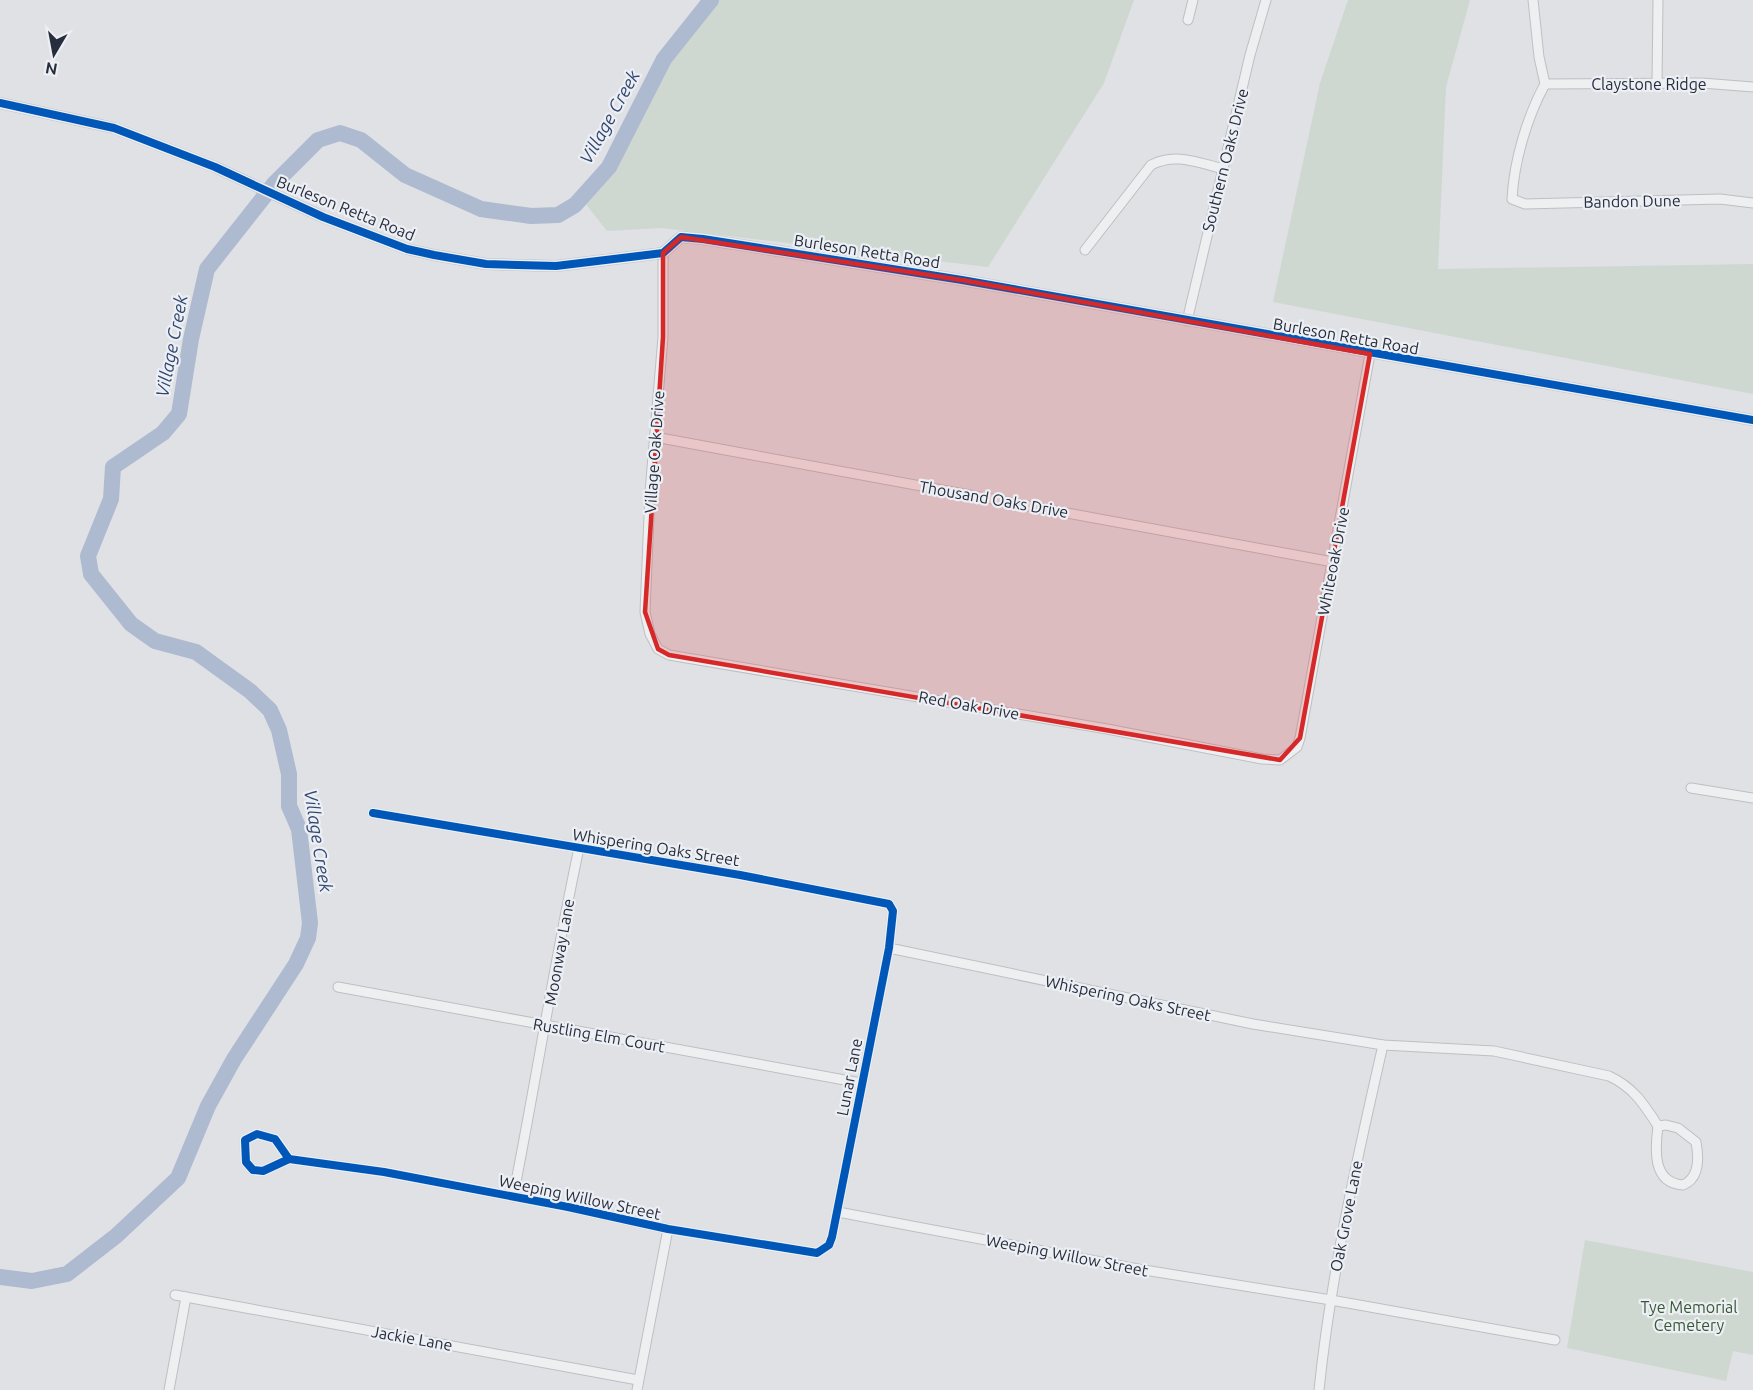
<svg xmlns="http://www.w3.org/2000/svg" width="1753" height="1390" viewBox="0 0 1753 1390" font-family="Ubuntu,sans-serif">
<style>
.green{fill:#ced8d0}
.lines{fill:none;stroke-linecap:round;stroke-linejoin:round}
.river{stroke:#adbad0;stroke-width:16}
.street-casing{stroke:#bebfc3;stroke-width:11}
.street{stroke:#eeeff1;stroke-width:9}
.secondary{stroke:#c0c2c7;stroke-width:12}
.cycleway-casing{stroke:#eceff4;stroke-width:11}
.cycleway{stroke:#0057b8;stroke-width:8}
.marked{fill:#d62828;fill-opacity:0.2;stroke:#d62828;stroke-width:4.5;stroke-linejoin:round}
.labels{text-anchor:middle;stroke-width:4.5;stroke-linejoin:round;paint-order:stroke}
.street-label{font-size:16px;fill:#272d3d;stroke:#eceff4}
.park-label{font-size:16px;fill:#375834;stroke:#eceff4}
.water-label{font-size:18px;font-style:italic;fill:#324770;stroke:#eceff4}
</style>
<rect width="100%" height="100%" fill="#dfe1e5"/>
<g class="green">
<polygon points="711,0 1134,0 1104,83 988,267 661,228 607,231 581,198 609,167 664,59"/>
<polygon points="1348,0 1470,0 1446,87 1438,269 1753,264 1753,394 1273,302 1320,83"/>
<polygon points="1585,1240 1753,1272 1753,1355 1733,1351 1726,1381 1567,1348"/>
</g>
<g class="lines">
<polyline class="river" points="0,1277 32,1281 67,1274 116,1236 178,1178 208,1106 234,1059 296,964 308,938 310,923 299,829 289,806 289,774 279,730 270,710 250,691 196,652 155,641 131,624 91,574 88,556 111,499 113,467 163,433 179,414 191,339 207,269 274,184 318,140 340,133 361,140 405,175 481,209 531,216 558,215 575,205 609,167 664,59 711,0"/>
<g class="street-casing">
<g id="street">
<path d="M1533,0L1539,57L1545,84C1527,117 1514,161 1512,199L1525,204L1720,199L1753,203"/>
<polyline points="1188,20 1193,0"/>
<polyline points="1545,84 1702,83 1753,87"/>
<polyline points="1657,84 1658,0"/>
<path d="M1085,250L1151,165C1175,152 1199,163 1224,169"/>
<polyline points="663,253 663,337 650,492 645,612 650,634 658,649 669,655 1107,729 1262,759 1280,760 1297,747 1300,738 1370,354"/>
<polyline points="1187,321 1250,55 1266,0"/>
<polyline points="655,437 1333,562"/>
<polyline points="1691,788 1753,798"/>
<path d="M889,948L1253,1024L1383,1045L1494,1051L1609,1076C1633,1087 1644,1104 1658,1126"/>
<polyline points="338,987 861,1083"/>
<path d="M1666,1125L1678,1128L1696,1142C1699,1158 1700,1178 1683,1185C1652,1183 1655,1149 1658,1126Z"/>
<polyline points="289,1159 275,1139 257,1134 245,1140 246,1162 253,1170 263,1171 289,1159 384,1172 568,1207 668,1229 817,1253 829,1245 832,1237 889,948 893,911 889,904 740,875 373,813"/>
<path d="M513,1197C536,1081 554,964 579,848"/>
<polyline points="838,1212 1138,1269 1331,1300 1555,1340"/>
<polyline points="175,1295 638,1380"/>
<polyline points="169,1390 186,1297"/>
<polyline points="637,1390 668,1229"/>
<path d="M1319,1390C1331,1273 1357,1159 1383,1045"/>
</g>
</g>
<use href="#street" class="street"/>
<polyline class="secondary" points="0,103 114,128 215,167 323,217 407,249 434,255 486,264 556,266 663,253 681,237 703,239 962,280 1753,420"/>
<g class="cycleway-casing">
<g id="cycleway">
<polyline points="0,103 114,128 215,167 323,217 407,249 434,255 486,264 556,266 663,253 681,237 703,239 962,280 1753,420"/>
<polyline points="289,1159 275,1139 257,1134 245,1140 246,1162 253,1170 263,1171 289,1159 384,1172 568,1207 668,1229 817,1253 829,1245 832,1237 889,948 893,911 889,904 740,875 373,813"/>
</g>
</g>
<use href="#cycleway" class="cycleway"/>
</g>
<path class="marked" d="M681,237L962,280L1370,354L1300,738L1280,760L669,655L658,649L645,612L663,337V253Z"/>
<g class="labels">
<g class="street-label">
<text x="1649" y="90">Claystone Ridge</text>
<text transform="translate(1225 160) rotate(-76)" y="6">Southern Oaks Drive</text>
<text transform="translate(1632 201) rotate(-1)" y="6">Bandon Dune</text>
<text transform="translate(346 208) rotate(22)" y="6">Burleson Retta Road</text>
<text transform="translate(867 251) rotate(9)" y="6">Burleson Retta Road</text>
<text transform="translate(1346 336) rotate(10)" y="6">Burleson Retta Road</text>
<text transform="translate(654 452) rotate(-86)" y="6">Village Oak Drive</text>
<text transform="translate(994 499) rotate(10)" y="6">Thousand Oaks Drive</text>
<text transform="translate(1333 561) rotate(-79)" y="6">Whiteoak Drive</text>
<text transform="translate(969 705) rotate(10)" y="6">Red Oak Drive</text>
<text transform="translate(656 847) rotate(9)" y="6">Whispering Oaks Street</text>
<text transform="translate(559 952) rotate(-80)" y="6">Moonway Lane</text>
<text transform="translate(1128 998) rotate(12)" y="6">Whispering Oaks Street</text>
<text transform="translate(599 1035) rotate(10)" y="6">Rustling Elm Court</text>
<text transform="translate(849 1077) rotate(-79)" y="6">Lunar Lane</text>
<text transform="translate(580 1197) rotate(12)" y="6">Weeping Willow Street</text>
<text transform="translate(1346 1216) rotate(-79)" y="6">Oak Grove Lane</text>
<text transform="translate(1067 1255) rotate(11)" y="6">Weeping Willow Street</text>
<text transform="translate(412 1338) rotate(10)" y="6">Jackie Lane</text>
</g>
<g class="park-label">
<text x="1689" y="1313">Tye Memorial<tspan x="1689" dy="18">Cemetery</tspan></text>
</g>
<g class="water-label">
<text transform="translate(610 117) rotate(-61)" y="6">Village Creek</text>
<text transform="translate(172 346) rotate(-79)" y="6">Village Creek</text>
<text transform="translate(318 841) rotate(81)" y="6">Village Creek</text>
</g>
</g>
<g transform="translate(54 54) rotate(190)" stroke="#eceff4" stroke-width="4.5" paint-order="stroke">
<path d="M0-4.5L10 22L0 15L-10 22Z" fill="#272d3d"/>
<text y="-9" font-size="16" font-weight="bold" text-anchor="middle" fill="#272d3d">N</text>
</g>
</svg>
